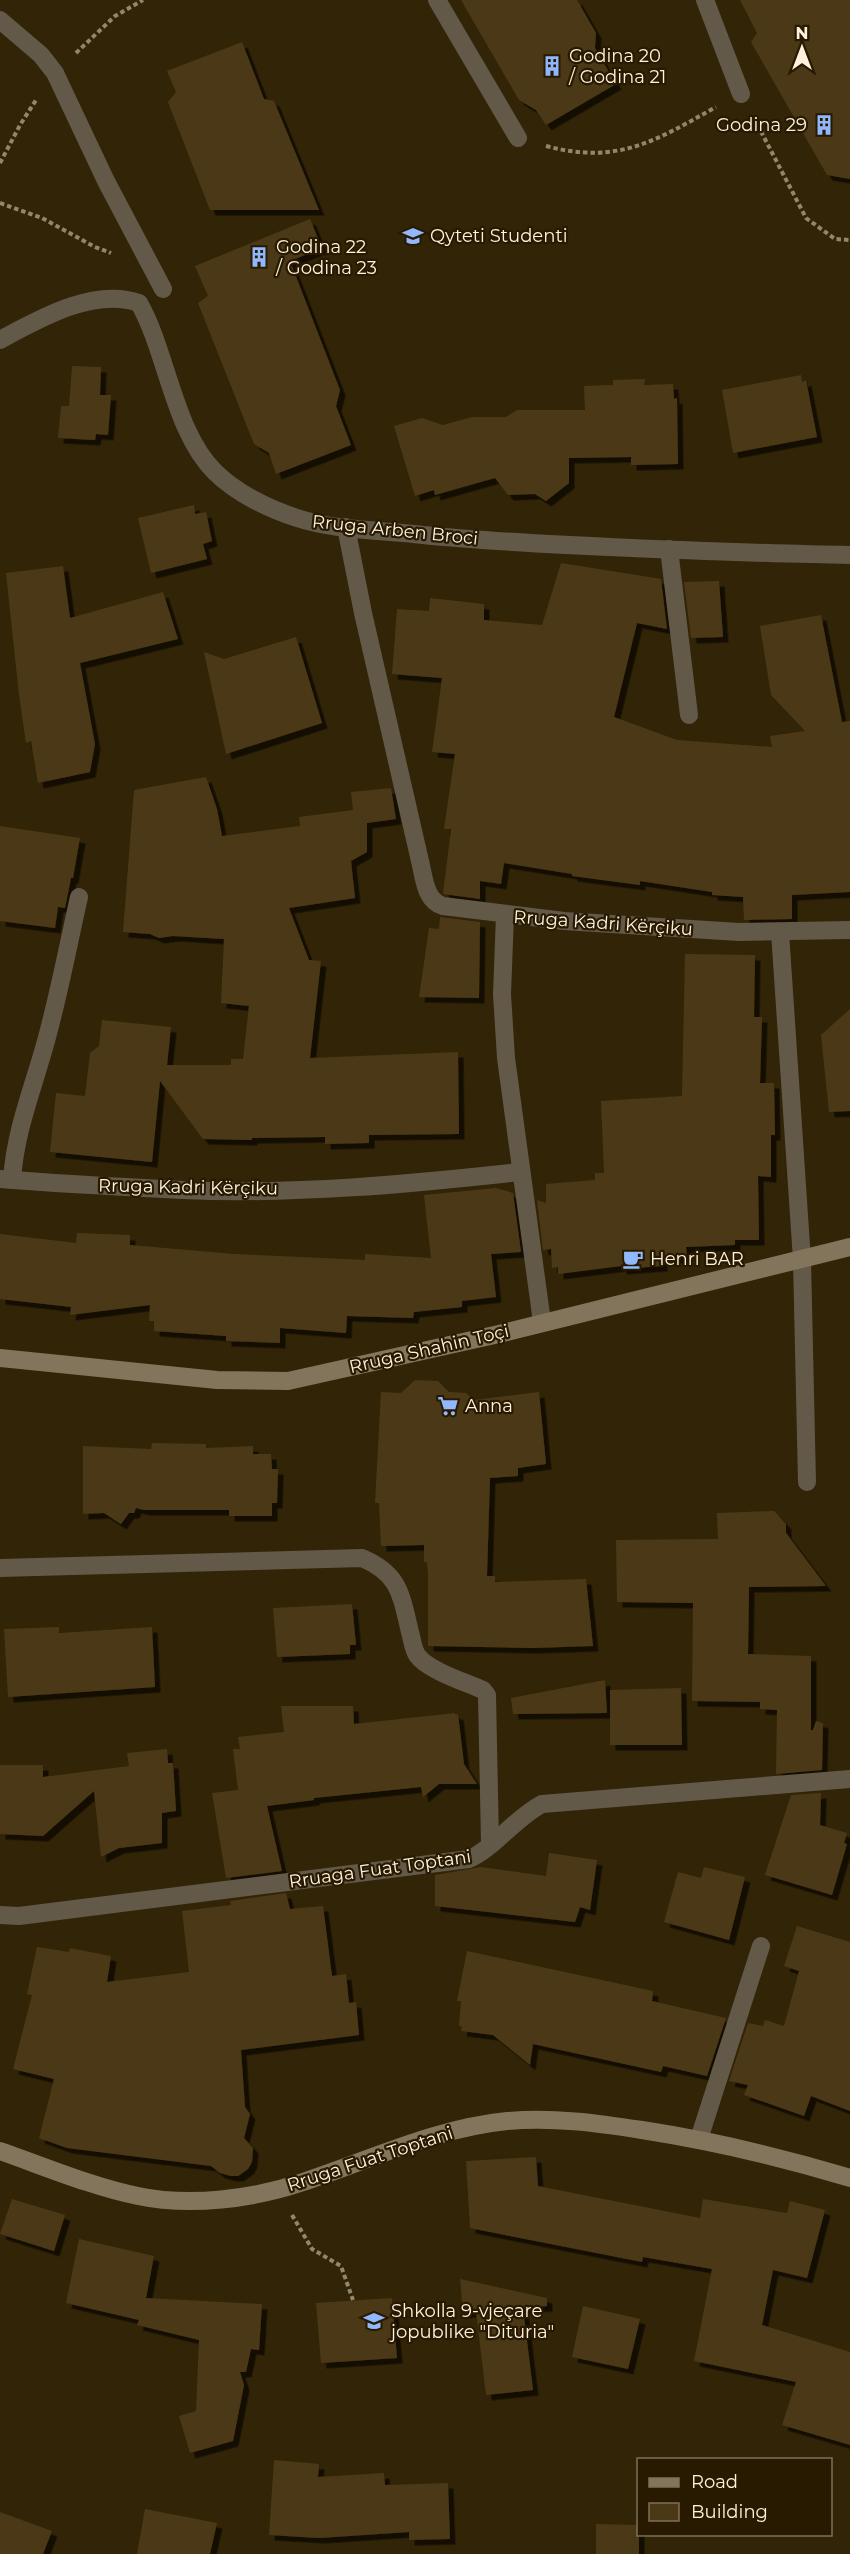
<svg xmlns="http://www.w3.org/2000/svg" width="850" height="2554" viewBox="0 0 850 2554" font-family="Montserrat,sans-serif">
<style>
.building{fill:#4b3915;filter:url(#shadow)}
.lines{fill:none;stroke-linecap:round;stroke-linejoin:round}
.path{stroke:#93866d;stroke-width:4;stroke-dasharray:4.5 3;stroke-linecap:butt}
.lane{stroke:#625949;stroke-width:18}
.street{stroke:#625949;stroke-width:18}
.secondary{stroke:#83755b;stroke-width:18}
.labels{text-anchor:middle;stroke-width:4.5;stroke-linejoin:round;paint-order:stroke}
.poi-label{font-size:18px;fill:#fef2dd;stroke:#281a00;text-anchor:start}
.street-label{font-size:18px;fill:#fef2dd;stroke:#281a00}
</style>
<defs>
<filter id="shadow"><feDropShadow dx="5.5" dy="5.5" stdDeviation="0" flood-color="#0009"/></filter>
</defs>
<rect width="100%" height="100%" fill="#322406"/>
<g class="building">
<polygon points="461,0 577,0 596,33 595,48 616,84 546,125 536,110 519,100"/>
<polygon points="740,0 850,0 850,179 827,175 751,42 757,33"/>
<polygon points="242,42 264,99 274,101 319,210 210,210 168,102 176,92 167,71"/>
<polygon points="310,219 322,248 290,261 340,390 336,406 351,445 276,474 269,453 254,444 198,303 208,296 195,266"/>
<polygon points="72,366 101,367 100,395 111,395 108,435 96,434 95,440 58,438 61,406 69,406"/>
<polygon points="801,375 802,382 806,380 817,437 733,453 722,390"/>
<polygon points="645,379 644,385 673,384 674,399 677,398 678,464 631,465 631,457 569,458 569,483 546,501 535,494 508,495 495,478 435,495 434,490 415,496 394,426 422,418 443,425 472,417 506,417 517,410 585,410 584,386 613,385 613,380"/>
<polygon points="194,505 195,514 206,512 212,541 203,544 207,559 151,573 138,518"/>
<polygon points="561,563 661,579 667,629 637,623 614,717 677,740 772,747 770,736 805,731 771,695 760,626 821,615 842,722 850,721 850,892 792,895 792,919 744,920 743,897 712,895 712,892 640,881 640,885 572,876 572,874 504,863 501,884 480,881 480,899 443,894 451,829 444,829 455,754 432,752 442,678 392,674 397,609 429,611 430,598 484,604 484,620 542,625"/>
<polygon points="63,566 70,618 163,592 178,639 80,663 95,744 90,772 38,783 31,741 26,743 19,695 6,573"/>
<polygon points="719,581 723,637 691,638 684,582"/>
<polygon points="296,637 322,723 226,754 204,652 224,659"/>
<polygon points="206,777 217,809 222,836 300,826 299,817 353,810 351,792 391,788 396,819 367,823 367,852 351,861 355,898 289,908 309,960 321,961 310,1058 458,1052 459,1134 369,1135 369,1143 325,1144 325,1137 252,1138 252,1140 203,1139 160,1081 152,1162 50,1152 56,1093 85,1096 90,1053 99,1046 102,1020 171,1027 167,1065 231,1065 231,1059 243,1059 249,1006 221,1003 224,939 173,936 159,938 150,934 123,932 134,790"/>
<polygon points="0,826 80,838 73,878 71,878 65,908 58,907 55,928 0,921"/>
<polygon points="440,917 480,922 479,998 419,997 429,928 439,929"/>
<polygon points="685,954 755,955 754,1017 762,1017 760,1083 774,1083 775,1135 771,1135 771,1177 758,1176 759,1240 735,1240 735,1245 686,1247 687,1257 662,1259 662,1266 621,1269 621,1266 558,1274 558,1267 552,1268 551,1249 543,1250 537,1200 546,1203 546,1184 595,1180 595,1173 604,1173 601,1101 682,1096"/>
<polygon points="850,1009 850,1111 829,1112 821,1035"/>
<polygon points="496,1188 513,1193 521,1252 491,1254 496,1297 462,1301 462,1307 414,1312 413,1318 347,1316 346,1333 280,1328 280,1343 226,1341 226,1336 154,1331 154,1321 149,1321 150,1305 70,1315 71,1307 0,1299 0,1234 76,1243 77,1233 130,1235 130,1245 234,1254 365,1260 365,1254 431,1258 424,1195"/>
<polygon points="415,1380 438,1381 449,1392 466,1393 474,1400 539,1392 546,1464 518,1468 518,1476 490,1478 487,1576 495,1576 495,1582 586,1579 593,1646 533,1648 428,1646 428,1573 427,1562 424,1562 424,1545 381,1546 379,1503 375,1503 381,1392 401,1393"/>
<polygon points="152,1443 206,1444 206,1448 253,1446 253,1454 271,1454 272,1469 278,1469 277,1503 272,1503 272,1516 229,1516 229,1510 144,1510 136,1508 134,1513 129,1513 121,1524 104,1513 83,1514 83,1446 151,1449"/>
<polygon points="774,1511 786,1524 786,1533 826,1586 749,1587 748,1654 811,1656 811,1730 813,1730 816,1721 823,1723 822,1770 776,1774 777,1710 760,1709 760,1702 692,1701 693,1603 617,1602 616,1540 718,1539 717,1513"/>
<polygon points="352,1604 356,1645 350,1645 350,1654 277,1657 273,1608"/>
<polygon points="59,1627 59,1633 152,1627 155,1687 8,1697 4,1629"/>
<polygon points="605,1680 607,1713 513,1714 511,1698"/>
<polygon points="681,1688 682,1745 610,1745 610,1690"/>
<polygon points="281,1706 353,1706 354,1724 455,1713 455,1715 458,1714 464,1764 477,1784 439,1784 423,1797 421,1787 314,1798 314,1800 267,1806 282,1871 226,1878 212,1793 238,1790 233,1749 240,1749 238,1737 284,1732"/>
<polygon points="167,1749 168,1763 173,1763 176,1811 162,1813 162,1843 119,1848 101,1857 94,1791 43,1836 0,1834 0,1765 43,1765 43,1777 129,1766 127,1753"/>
<polygon points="821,1793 820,1825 847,1833 844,1843 847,1844 832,1895 765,1875 791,1795"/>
<polygon points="549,1853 597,1860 590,1910 580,1907 575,1922 435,1906 435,1875 481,1867 546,1876"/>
<polygon points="704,1867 745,1877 729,1940 664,1922 678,1872 701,1878"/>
<polygon points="286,1893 290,1909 323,1906 332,1976 346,1974 349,2003 356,2002 359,2035 241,2050 245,2107 250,2114 244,2138 253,2148 252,2162 248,2169 238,2176 231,2176 220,2173 211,2166 67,2148 39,2138 54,2079 13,2069 32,1995 27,1994 37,1947 69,1952 70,1948 111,1956 107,1982 189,1972 182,1911 231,1905 230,1901"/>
<polygon points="797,1926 850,1942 850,2111 811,2096 804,2116 744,2095 748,2085 729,2081 748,2023 763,2026 765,2020 784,2026 799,1971 784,1966"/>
<polygon points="467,1951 653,1991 652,2001 726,2018 707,2076 663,2066 661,2072 533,2044 530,2065 493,2035 461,2031 462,2026 459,2026 461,2001 457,2001"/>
<polygon points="536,2157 538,2186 700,2218 703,2199 787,2213 790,2201 825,2210 807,2278 773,2270 762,2325 850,2352 850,2445 782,2425 796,2382 694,2361 712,2269 643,2257 642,2262 470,2228 466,2161"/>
<polygon points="12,2199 65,2215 54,2251 0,2234"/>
<polygon points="79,2239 154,2256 146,2298 262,2304 259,2350 251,2349 246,2372 240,2372 244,2385 233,2441 190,2453 179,2416 196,2411 199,2340 137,2325 139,2320 66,2303"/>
<polygon points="460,2279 547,2298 547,2306 523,2308 533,2390 486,2395 476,2311 463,2313"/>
<polygon points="392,2298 397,2358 321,2363 316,2303"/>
<polygon points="583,2306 640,2319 628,2369 572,2357"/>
<polygon points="274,2460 319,2464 318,2477 384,2473 385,2485 448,2483 450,2539 409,2540 409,2532 319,2538 269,2535"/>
<polygon points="145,2509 217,2523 210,2554 137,2554"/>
<polygon points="0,2512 52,2531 43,2554 0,2554"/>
<polygon points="596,2524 639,2525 639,2554 596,2554"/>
</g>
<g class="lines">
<g class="path">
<polyline points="76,53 115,16 143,0"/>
<polyline points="754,118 806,218 835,239 850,240"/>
<path d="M546,146C618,165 655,141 716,107"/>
<polyline points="0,163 20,125 36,100"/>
<polyline points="0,203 42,218 95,247 111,253"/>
<polyline points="292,2215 312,2249 341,2266 353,2300"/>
</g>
<g class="lane">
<polyline points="669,549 689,715"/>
<polyline points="780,932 802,1260 807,1482"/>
<path d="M0,1568L362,1558C400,1574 401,1595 410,1632C412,1639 413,1649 417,1655C427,1670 465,1682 483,1690L487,1695L490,1843"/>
<polyline points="699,2139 761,1946"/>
</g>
<g class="street">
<polyline points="437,0 518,138"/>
<polyline points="705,0 741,94"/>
<polyline points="0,20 41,55 55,73 106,181 163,289"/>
<path d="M0,340C39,319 94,287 139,303C167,352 174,432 215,472C236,493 269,509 297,518C337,531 383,530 423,535C493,542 562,545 632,548C705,551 777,554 850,555"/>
<path d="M346,527L363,613L420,861C424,877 425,901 443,906L564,921L739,932L850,930"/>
<polyline points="505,915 502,994 506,1058 542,1322"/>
<path d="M0,1179C61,1184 122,1187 183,1190C295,1195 409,1184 520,1172"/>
<path d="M12,1180C15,1131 33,1089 46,1041C59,994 68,946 79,897"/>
<path d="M0,1915L19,1916L469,1859C493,1849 515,1818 542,1804L850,1779"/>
</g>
<g class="secondary">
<polyline points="0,1358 217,1380 288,1381 499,1334 850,1247"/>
<path d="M0,2151C43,2166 93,2187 138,2196C190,2207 253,2199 303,2182C370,2160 436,2128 507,2121C553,2117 597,2123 642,2130C713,2141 781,2157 850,2178"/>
</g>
</g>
<defs>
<g id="building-bare" transform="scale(1.62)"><path d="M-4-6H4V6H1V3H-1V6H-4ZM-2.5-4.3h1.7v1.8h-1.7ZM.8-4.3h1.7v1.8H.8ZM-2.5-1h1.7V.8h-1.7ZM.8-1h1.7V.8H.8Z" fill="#91b8fd" stroke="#281a00" stroke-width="2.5" paint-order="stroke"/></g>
<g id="university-bare" transform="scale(1.62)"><path d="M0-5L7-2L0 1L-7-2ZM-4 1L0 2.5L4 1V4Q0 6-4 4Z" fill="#91b8fd" stroke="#281a00" stroke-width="2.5" paint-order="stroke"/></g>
<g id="cafe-bare" transform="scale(1.62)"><path d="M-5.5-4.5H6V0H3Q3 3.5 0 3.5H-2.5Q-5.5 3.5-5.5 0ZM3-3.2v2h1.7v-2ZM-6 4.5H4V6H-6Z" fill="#91b8fd" stroke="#281a00" stroke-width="2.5" paint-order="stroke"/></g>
<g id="supermarket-bare" transform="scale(1.62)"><path d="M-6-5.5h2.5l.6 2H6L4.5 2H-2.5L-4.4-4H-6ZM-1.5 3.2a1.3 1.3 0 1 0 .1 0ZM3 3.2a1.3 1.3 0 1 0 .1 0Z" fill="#91b8fd" stroke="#281a00" stroke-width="2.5" paint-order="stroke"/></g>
<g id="school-bare" transform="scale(1.62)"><path d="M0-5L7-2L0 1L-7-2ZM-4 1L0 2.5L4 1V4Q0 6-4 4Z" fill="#91b8fd" stroke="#281a00" stroke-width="2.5" paint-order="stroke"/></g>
</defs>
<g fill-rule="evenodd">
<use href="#building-bare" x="552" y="66"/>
<use href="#building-bare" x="824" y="125"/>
<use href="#university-bare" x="413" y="236"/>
<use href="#building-bare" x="259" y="257"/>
<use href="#cafe-bare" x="633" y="1259"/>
<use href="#supermarket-bare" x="448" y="1406"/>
<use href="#school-bare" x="374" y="2321"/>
</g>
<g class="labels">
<g class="poi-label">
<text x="569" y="62">Godina 20<tspan x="569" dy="21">/ Godina 21</tspan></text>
<text x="807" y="131" text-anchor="end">Godina 29</text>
<text x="430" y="242">Qyteti Studenti</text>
<text x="276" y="253">Godina 22<tspan x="276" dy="21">/ Godina 23</tspan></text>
<text x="650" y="1265">Henri BAR</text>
<text x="465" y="1412">Anna</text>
<text x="391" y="2317">Shkolla 9-vjeçare<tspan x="391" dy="21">jopublike "Dituria"</tspan></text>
</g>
<g class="street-label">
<text transform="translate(395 530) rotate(6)" y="6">Rruga Arben Broci</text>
<text transform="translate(603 923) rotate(4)" y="6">Rruga Kadri Kërçiku</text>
<text transform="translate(188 1187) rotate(1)" y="6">Rruga Kadri Kërçiku</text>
<text transform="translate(429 1349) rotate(-13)" y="6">Rruga Shahin Toçi</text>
<text transform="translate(380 1869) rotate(-8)" y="6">Rruaga Fuat Toptani</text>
<text transform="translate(370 2159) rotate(-18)" y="6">Rruga Fuat Toptani</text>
</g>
</g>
<rect x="637" y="2458" width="195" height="78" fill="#281a00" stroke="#7e7058" stroke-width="1.5"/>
<rect x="649" y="2478" width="30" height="9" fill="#83755b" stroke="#7e7058" stroke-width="1.5"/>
<text x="691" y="2488" font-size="18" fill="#fef2dd">Road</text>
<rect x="649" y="2503" width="30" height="18" fill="#4b3915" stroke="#7e7058" stroke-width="1.5"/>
<text x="691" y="2518" font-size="18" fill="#fef2dd">Building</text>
<g transform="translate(802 48)" stroke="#281a00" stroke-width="4.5" paint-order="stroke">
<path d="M0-4.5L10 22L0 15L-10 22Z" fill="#fef2dd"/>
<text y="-9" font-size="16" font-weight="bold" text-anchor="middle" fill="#fef2dd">N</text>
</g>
</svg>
